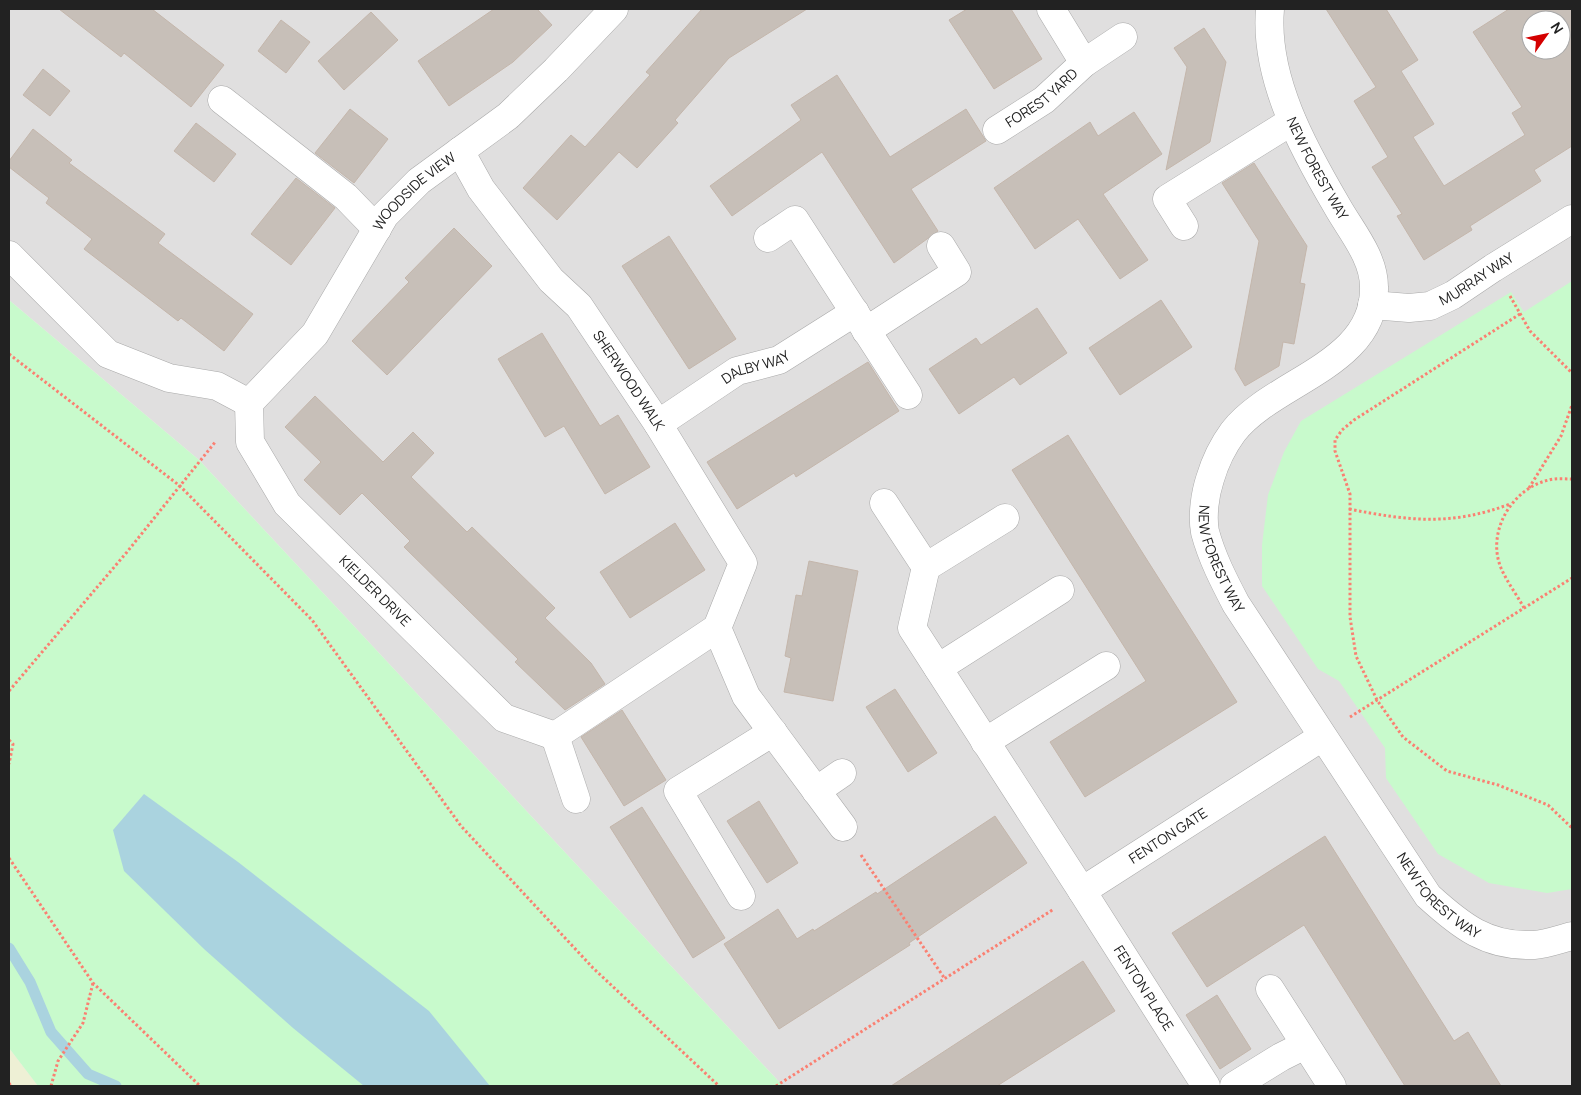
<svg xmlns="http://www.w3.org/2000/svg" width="1581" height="1095" viewBox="0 0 1581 1095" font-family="Manrope,sans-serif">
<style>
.residential{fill:#e0dfdf;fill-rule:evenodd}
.farmland{fill:#eef0d5}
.park{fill:#c8facc}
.water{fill:#aad3df}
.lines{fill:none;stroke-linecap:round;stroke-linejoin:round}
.stream{stroke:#aad3df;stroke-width:11}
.building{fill:#c7bfb8;stroke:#c4b6ab;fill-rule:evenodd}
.minor-casing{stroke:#a9a9a9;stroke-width:29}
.path{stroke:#fa8072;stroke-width:3;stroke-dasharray:2.5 2.5;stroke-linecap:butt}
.minor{stroke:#fff;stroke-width:28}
.labels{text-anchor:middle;stroke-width:4;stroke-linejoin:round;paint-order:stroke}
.street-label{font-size:14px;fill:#222;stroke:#fff}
</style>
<rect width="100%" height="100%" fill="#f2efe9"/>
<path class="residential" d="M9,9H1572V1086H783L199,460L9,300ZM1531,20H1561V50H1531Z"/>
<polygon class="farmland" points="9,1048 38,1086 9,1086"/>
<g class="park">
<polygon points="1572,281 1572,889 1547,893 1489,883 1438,854 1386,778 1385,748 1339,681 1318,669 1262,586 1262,545 1268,495 1284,452 1301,421 1511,292 1524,312"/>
<polygon points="9,300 199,460 783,1086 38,1086 9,1048"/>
</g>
<polygon class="water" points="144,794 238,862 429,1011 490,1086 364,1086 293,1028 204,949 124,871 113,830"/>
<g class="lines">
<polyline class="stream" points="9,948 30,982 51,1032 88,1074 116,1086"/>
</g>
<g class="building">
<polygon points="59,9 152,9 224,65 191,107 124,53 121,57"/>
<polygon points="494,9 537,9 552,25 513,62 449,106 418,61"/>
<polygon points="702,9 807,9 729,58 675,120 678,123 637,168 619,152 557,220 523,188 571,135 585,147 650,75 646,72"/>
<polygon points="967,9 1011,9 1042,59 994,89 949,20"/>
<path d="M1326,9H1386L1418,60L1401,71L1434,124L1413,137L1444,186L1525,135L1512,113L1522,107L1473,32L1509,9H1572V146L1534,170L1541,181L1470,226L1472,230L1424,260L1397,216L1402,214L1372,167L1388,157L1354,101L1376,87ZM1531,20H1561V50H1531Z"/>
<polygon points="371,12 398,40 344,90 318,61"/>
<polygon points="281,20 310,42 286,73 258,51"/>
<polygon points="1204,28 1226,62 1210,142 1166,170 1187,67 1174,48"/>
<polygon points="43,69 70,91 50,116 23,95"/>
<polygon points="837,75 890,157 966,109 986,141 911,189 938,231 894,263 822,152 732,216 710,186 801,120 791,105"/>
<polygon points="350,109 388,139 354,183 315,153"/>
<polygon points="1134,112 1162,154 1103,194 1148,260 1120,279 1078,219 1035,249 994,188 1090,122 1098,136"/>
<polygon points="196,123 236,154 214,182 174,151"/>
<polygon points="33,129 72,160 69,163 165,234 158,243 253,314 224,351 181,318 178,321 84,249 92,239 46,203 49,198 9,167 9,161"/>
<polygon points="1254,163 1307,246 1300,283 1305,284 1294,344 1283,342 1279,366 1245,386 1235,369 1259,241 1222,183"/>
<polygon points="296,178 335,208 291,265 251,234"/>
<polygon points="454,228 492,266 387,375 352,341 409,282 405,278"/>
<polygon points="669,236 736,339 689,369 622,266"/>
<polygon points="1161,300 1192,347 1120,395 1089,348"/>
<polygon points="1037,308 1067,353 1020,385 1014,377 959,414 929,369 976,338 981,345"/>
<polygon points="542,333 600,426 618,415 650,467 605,494 564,426 545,437 498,359"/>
<polygon points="868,362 899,411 796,477 794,473 737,509 707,462"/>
<polygon points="315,396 383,462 413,432 434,453 411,477 467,532 472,527 555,608 545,618 591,663 605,684 565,710 515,662 518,659 404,547 410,541 362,493 340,515 304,480 321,462 285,427"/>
<polygon points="1068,435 1237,702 1085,797 1050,742 1146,681 1012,470"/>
<polygon points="675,523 705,570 630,618 600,572"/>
<polygon points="809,561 858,571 833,701 784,692 791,658 785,656 796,595 802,596"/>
<polygon points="895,689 937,753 908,772 866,707"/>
<polygon points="622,710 666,780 624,806 581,737"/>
<polygon points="759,801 798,863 767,883 727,821"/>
<polygon points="642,807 725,938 693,958 610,827"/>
<polygon points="995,816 1027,863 909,943 910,945 779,1029 724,944 778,909 797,939 813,929 814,931 876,892 877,894"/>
<polygon points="1325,836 1454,1041 1468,1032 1501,1086 1405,1086 1304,925 1207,987 1172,933"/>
<polygon points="1083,961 1115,1011 997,1086 891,1086"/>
<polygon points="1217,995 1251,1049 1220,1069 1186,1015"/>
</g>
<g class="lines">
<g class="minor-casing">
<g id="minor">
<polyline points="1051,9 1084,63"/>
<path id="s1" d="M1270,9C1264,78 1303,148 1337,206C1351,231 1374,257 1374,287C1376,365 1272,381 1233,432C1222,447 1215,462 1210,479C1205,494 1202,516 1205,532C1212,558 1224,581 1236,604L1428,896C1461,926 1487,947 1534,945C1547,944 1560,939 1572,936"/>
<polyline points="222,100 346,197 377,229"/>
<path id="s2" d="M997,130L1044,100L1084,63L1123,37"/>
<path id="s3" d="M460,151L481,189L551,280L579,306L658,424L743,563L717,628L555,736"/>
<polyline points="1184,226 1167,199 1292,121"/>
<polyline points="768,238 795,220 908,395"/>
<polyline points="9,255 108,354 169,378 217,386 249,403"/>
<path id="s4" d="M1372,305L1409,308L1430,306L1453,295L1493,268L1572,219"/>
<polyline points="866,331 957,272 941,246"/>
<path id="s5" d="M249,403L315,334L385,215L419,181L508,116L556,70L614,9"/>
<path id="s6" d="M249,403L250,442L287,504L504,718L555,736"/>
<path id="s7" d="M658,424L737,371L779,360L855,312"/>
<polyline points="884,503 926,567"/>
<path id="s8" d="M1005,518L926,567L912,628L1082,891L1322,737"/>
<polyline points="717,628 746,696 843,827"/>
<polyline points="938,668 1060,590"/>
<polyline points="555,736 576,799"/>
<polyline points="985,742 1106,666"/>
<polyline points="816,791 842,773"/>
<path id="s9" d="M1082,891L1206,1086"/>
<polyline points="741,896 678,791 773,732"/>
<polyline points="1270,989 1332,1086"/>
<polyline points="1234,1086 1281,1057 1305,1045"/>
</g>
</g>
<g class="path">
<polyline points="1510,296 1530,331 1572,373"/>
<polyline points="1520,314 1354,420 1342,430 1335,440 1335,451 1350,494 1350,617 1356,656 1377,700 1403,737 1447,771 1498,785 1548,805 1572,828"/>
<polyline points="9,354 180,486 312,620 461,826 593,968 719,1086"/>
<polyline points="1529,488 1561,436 1572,405"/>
<path d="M1349,509C1409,521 1452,526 1510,504"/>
<path d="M1524,608C1517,595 1507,582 1501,568C1486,532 1512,488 1549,480C1556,478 1565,479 1572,479"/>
<polyline points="9,691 127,552 216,441"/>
<polyline points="1350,717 1572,578"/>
<polyline points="9,740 13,744 9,764"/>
<polyline points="861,855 945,979"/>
<polyline points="9,858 93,983 200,1086"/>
<polyline points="9,1083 11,1086"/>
<polyline points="51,1086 58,1061 83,1023 93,983"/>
<polyline points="776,1086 1054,909"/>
</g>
<use href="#minor" class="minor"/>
</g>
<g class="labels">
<g class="street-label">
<text dy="5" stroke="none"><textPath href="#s2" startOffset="55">FOREST YARD</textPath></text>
<text dy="5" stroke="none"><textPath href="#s1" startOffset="169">NEW FOREST WAY</textPath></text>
<text dy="5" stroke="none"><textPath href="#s5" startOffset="271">WOODSIDE VIEW</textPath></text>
<text dy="5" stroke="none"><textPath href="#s4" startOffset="112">MURRAY WAY</textPath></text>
<text dy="5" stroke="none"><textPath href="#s7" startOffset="114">DALBY WAY</textPath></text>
<text dy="5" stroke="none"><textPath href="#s3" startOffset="286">SHERWOOD WALK</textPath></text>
<text dy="5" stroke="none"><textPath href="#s1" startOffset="649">NEW FOREST WAY</textPath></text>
<text dy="5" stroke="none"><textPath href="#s6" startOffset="235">KIELDER DRIVE</textPath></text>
<text dy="5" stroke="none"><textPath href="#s8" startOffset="571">FENTON GATE</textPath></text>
<text dy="5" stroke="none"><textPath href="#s1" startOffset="1054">NEW FOREST WAY</textPath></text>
<text dy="5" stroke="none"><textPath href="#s9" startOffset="115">FENTON PLACE</textPath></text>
</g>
</g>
<rect width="1581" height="1095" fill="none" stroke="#222222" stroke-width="20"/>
<g transform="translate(1546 35) rotate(57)"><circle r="24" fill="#ffffff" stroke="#a7a7a7"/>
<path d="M0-4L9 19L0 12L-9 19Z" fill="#d40000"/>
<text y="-8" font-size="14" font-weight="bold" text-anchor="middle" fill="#222222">N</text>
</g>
</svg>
